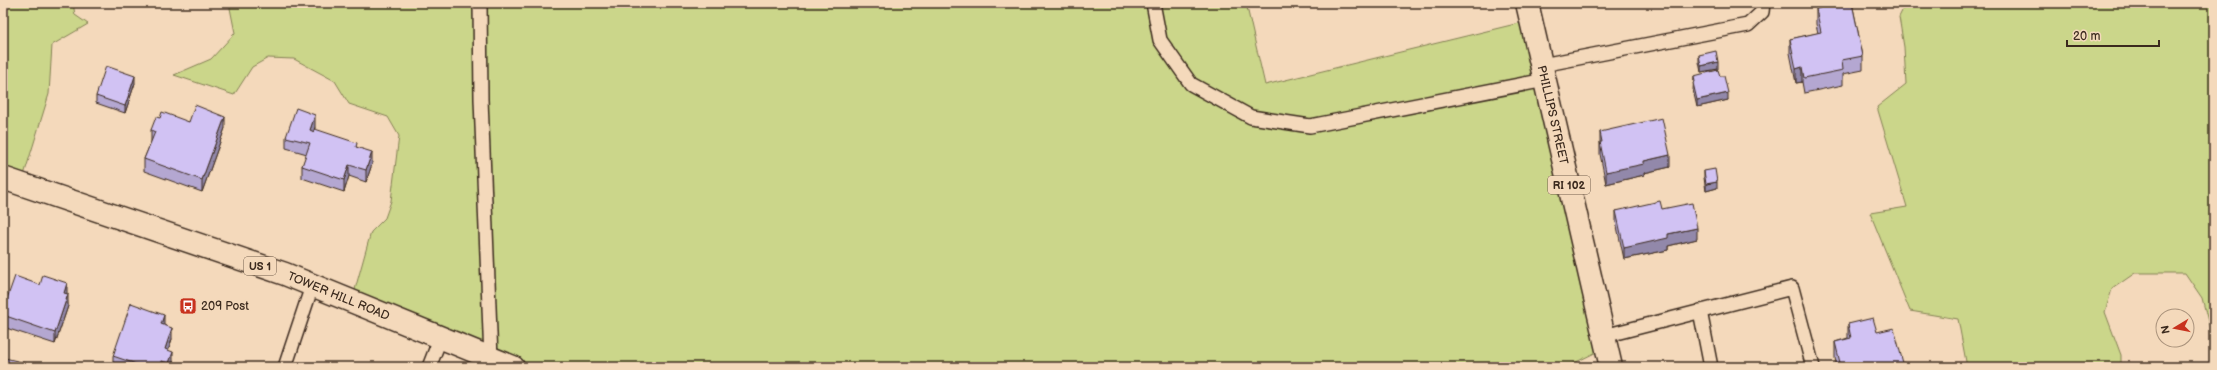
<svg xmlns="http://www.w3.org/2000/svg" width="2217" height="370" viewBox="0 0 2217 370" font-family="'Balsamiq Sans',sans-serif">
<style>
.green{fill:#cbd68a;stroke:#838054}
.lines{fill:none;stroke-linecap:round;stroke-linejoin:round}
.lane-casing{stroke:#3b2a1e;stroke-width:16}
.primary-casing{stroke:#3b2a1e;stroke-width:25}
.lane{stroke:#f4d9bb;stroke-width:13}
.primary{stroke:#f4d9bb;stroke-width:22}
.wall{fill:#b4a7d1;stroke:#3b2a1e}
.shaded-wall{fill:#9288aa;stroke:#3b2a1e}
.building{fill:#d1c2f3;stroke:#3b2a1e}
.labels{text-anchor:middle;stroke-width:4;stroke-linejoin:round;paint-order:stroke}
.shield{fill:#f4d9bb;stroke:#725e4d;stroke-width:1}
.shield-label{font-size:11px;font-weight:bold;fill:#3b2a1e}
.street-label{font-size:12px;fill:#3b2a1e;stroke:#f4d9bb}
.poi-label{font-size:12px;fill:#3b2a1e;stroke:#f4d9bb;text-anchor:start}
</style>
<rect width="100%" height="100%" fill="#f4d9bb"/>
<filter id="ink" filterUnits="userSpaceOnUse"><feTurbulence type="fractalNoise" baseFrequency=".025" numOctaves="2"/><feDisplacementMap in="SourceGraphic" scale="8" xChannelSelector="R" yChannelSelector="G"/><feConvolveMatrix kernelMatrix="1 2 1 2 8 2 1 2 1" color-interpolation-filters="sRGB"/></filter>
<g filter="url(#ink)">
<g class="green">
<polygon points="3,3 73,3 75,15 88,24 52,45 49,94 24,175 3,181"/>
<polygon points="229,3 1246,3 1265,85 1536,19 1609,346 1566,367 513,367 351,304 371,232 385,218 391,201 399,136 388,117 349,104 335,81 294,59 268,58 252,67 234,95 174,75 211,59 235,33"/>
<polygon points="1906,3 2214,3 2214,345 2202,298 2185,273 2135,273 2112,289 2105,312 2121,355 2121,367 1967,367 1958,319 1910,311 1870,213 1907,207 1877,107 1906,84 1904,47 1899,17"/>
</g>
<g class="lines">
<g class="lane-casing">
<g id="lane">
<polyline points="480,3 481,99 491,359"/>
<polyline points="1153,3 1160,40 1191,84 1251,117 1310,126 1545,80"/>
<polyline points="1542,65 1748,25 1762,12 1763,3"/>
<polyline points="1700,311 1711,367"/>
<polyline points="1604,336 1792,288 1813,367"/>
<polyline points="285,367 312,286"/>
<polyline points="429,367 440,339"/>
</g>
</g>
<g class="primary-casing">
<g id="primary">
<path id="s1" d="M1527,3L1611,367"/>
<path id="s2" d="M3,178L285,274L513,367"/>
</g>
</g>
<use href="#lane" class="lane"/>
<use href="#primary" class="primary"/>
</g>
<g class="wall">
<polygon points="1816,3 1852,3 1863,56 1863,70 1843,74 1843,85 1804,93 1802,82 1796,83 1790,53 1790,39 1818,33 1816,24 1816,9 1817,9"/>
<polygon points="1699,55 1718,69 1701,72 1699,62"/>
<polygon points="1694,76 1720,76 1728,100 1697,107 1693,90"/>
<polygon points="135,83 125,113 96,103 96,96"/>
<polygon points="160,118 189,122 225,128 202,192 144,171 144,159 151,142 151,130"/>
<polygon points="315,127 314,132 357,147 372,164 366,182 349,176 344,192 302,178 302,166 307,154 286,148 286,137"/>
<polygon points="1600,132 1670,167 1644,173 1644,175 1606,184 1600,154"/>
<polygon points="1704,171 1717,188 1706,191 1704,178"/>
<polygon points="1662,209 1697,239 1668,246 1668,250 1624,259 1616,222 1616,211"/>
<polygon points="67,294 68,306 55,344 3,327 3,310"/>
<polygon points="1848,324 1877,332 1904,367 1837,367 1835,358 1835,342 1848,338"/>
<polygon points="164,325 172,339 168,350 173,364 172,367 113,367 113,356"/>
</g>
<g class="shaded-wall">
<polygon points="1718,62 1718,69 1701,72 1701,66"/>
<polygon points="1802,67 1802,82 1796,83 1796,69"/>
<polygon points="135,76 135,83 125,113 125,106"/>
<polygon points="1728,93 1728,100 1697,107 1697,100"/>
<polygon points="315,115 315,127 310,142 310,130"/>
<polygon points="225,117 225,128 202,192 202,180"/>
<polygon points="372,152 372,164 366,182 366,170"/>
<polygon points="1670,155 1670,167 1644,173 1644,175 1606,184 1606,172 1644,161"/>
<polygon points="349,165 349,176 344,192 344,180"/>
<polygon points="1717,182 1717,188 1706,191 1706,184"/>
<polygon points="1697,228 1697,239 1668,246 1668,250 1624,259 1624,248 1668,234"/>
<polygon points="67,283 67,294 64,293"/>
<polygon points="68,294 68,306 55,344 55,333"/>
<polygon points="164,315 164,326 161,324"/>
<polygon points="172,328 172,339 165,360 165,349"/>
<polygon points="173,352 173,364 172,367 169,367 169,363"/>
</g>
<g class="building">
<polygon points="1819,3 1852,3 1863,56 1842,60 1843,70 1804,78 1802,67 1796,69 1790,39 1821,32 1816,9 1820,8"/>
<polygon points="1716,51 1718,62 1701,66 1699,55"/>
<polygon points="106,66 135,76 125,106 96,96"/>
<polygon points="1718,70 1720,76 1724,76 1728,93 1697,100 1693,83 1695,82 1694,76"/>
<polygon points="195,105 225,117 202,180 144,159 155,132 151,130 156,117 160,118 162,112 189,122"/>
<polygon points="296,108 315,115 310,130 314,132 315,129 357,143 356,147 372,152 366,170 349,165 344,180 302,166 310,143 286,137"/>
<polygon points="1662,118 1670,155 1644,161 1644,164 1606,172 1600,142 1602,142 1600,132"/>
<polygon points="1715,169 1717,182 1706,184 1704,171"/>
<polygon points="1660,201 1662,209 1692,203 1697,228 1668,234 1668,238 1624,248 1616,211"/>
<polygon points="43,275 67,283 64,293 68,294 55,333 3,315 3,310 15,276 40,285"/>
<polygon points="131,303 164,315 161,324 172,328 165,349 173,352 169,363 161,361 159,367 145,367 113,356"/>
<polygon points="1873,318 1877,332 1894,328 1904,367 1841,367 1835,342 1851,338 1848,324"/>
<polygon points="5,358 29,364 28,367 3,367 3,364"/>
</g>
</g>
<defs>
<g id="bus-square" transform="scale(0.9)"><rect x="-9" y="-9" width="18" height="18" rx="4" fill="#c8321e" stroke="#f4d9bb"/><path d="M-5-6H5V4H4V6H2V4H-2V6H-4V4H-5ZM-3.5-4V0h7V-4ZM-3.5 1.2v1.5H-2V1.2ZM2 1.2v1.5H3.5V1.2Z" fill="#fff"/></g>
</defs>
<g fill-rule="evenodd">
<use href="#bus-square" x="188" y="306"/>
</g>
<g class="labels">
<g class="shield">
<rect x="1548" y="176" width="42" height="18" rx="3"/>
<rect x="244" y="257" width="32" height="18" rx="3"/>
</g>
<g class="shield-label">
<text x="1569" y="189">RI 102</text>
<text x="260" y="270">US 1</text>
</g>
<g class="street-label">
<text dy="4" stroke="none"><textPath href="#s1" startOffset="115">PHILLIPS STREET</textPath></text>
<text dy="4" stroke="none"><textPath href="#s2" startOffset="356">TOWER HILL ROAD</textPath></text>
</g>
<g class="poi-label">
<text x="201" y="310">209 Post</text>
</g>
</g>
<rect width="2217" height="370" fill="none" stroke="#f4d9bb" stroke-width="16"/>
<rect x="8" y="8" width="2201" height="354" fill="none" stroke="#3b2a1e" stroke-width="1.5" filter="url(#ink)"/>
<g transform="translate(2175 328) rotate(260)"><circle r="19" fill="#f4d9bb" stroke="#aa937c"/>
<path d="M0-3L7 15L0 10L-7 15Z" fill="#c8321e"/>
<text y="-6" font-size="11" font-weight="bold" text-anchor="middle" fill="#3b2a1e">N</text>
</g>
<path d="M2067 40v6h92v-6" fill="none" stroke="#3b2a1e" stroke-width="2"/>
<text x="2073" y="40" font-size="12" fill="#3b2a1e" stroke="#f4d9bb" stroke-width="3" paint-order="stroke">20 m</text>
</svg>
